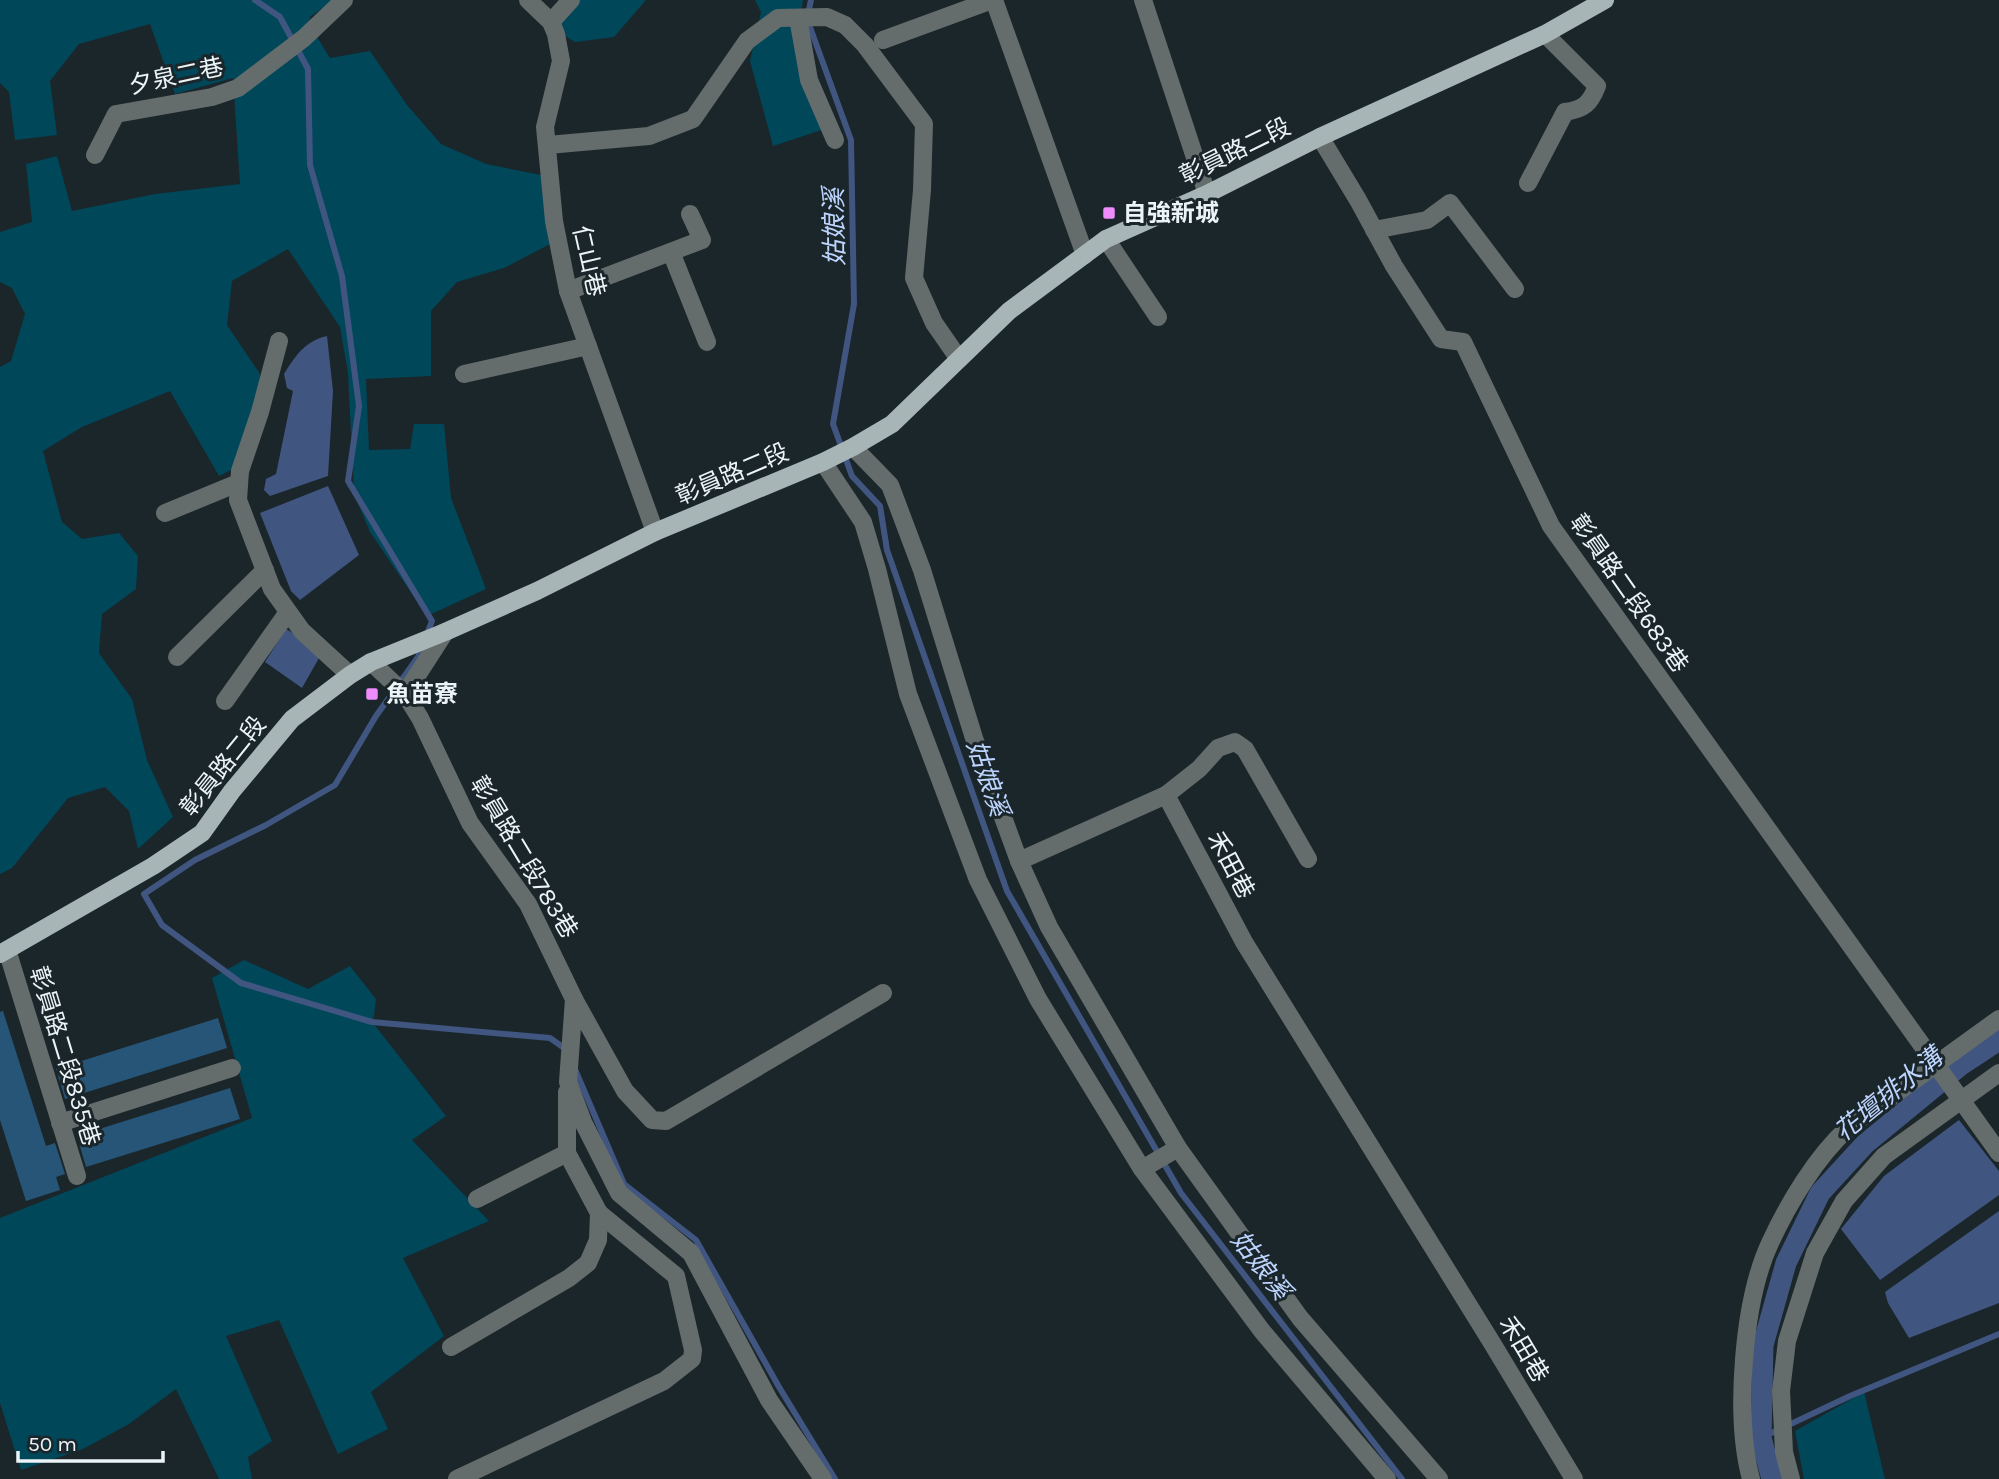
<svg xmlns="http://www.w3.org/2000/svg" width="1999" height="1479" viewBox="0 0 1999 1479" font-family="Karla,'Noto Sans TC',sans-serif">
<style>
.green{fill:#00475a}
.water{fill:#405681}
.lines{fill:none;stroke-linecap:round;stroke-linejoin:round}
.stream{stroke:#405681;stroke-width:6}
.canal{stroke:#405681;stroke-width:21}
.building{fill:#265577}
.minor{stroke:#656c6c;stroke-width:18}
.major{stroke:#a7b5b6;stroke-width:18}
.poi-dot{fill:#ed8cfa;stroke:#1a262a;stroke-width:2.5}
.labels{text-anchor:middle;stroke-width:6;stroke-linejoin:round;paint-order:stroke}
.street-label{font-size:24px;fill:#ecf4f7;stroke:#1a262a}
.poi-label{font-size:24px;font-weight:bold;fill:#ecf4f7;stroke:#1a262a;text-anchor:start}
.water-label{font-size:26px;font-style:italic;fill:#bdd4fe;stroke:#1a262a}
</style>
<rect width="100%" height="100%" fill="#1a262a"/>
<g class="green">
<polygon points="0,0 334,0 310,17 309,24 330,58 370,51 407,105 441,144 486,164 541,175 552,243 504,268 457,282 431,311 431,376 366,379 369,450 410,449 414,424 444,424 451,498 486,589 427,616 370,532 354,494 348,373 340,327 288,249 232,281 227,325 260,374 258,421 243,464 219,476 170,391 82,427 43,451 62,522 82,539 119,533 138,556 136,589 102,614 99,653 132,699 147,760 173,817 138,849 129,811 105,787 68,798 12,868 0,874 0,367 11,361 25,314 12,288 0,282 0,232 32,222 26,164 57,156 72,211 155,194 240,184 233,78 175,94 150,24 79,44 50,81 57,135 15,140 9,92 0,83"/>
<polygon points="574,0 646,0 614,37 575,42 557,31"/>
<polygon points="755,0 803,0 799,23 828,128 773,146 750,61 761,12"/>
<polygon points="244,960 308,989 350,966 376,999 373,1023 446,1116 412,1140 489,1221 403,1258 444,1336 371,1392 388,1429 338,1454 279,1320 226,1336 272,1441 248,1457 252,1479 219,1479 176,1389 129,1424 83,1449 21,1470 0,1403 0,1218 252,1118 212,978"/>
<polygon points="1864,1392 1885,1479 1804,1479 1795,1431"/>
</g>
<g class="water">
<path d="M327,336L333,391L328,476L270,496L264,490L266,479L276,474L293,391L287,388L284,374C296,355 305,341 327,336Z"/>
<polygon points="328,486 359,555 300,600 291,591 260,513"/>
<polygon points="286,629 314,646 319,658 302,688 265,662"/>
<polygon points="1959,1120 1999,1171 1999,1195 1880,1280 1841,1229 1884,1176"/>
<polygon points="1999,1211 1999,1303 1909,1338 1888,1303 1885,1292"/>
</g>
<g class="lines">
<g class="stream">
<polyline points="255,0 280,17 308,69 310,165 342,276 359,406 348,481 432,621 418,657 376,716 335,785 266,825 195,860 144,894 162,925 241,983 372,1022 550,1038 567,1050"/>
<polyline points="811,0 807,19 851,140 854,304 833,424 852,476 880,506 887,550 1007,891 1181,1193 1402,1479"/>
<polyline points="574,1067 624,1184 696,1240 779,1387 835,1479"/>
<polyline points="1761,1438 1850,1396 1999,1334"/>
</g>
<polyline class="canal" points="1772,1479 1761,1438 1763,1345 1786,1263 1820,1193 1865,1144 1961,1065 1999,1040"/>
</g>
<g class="building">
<polygon points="3,1011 46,1146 55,1143 65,1174 56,1177 60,1190 26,1201 0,1120 0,1012"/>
<polygon points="218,1018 227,1048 65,1099 56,1069"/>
<polygon points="230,1088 240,1119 86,1167 77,1136"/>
</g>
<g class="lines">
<g class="minor">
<polyline points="528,0 551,22 556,34 561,61 545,127 554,221 568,291 655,532"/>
<polyline points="994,0 1085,255"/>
<polyline points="1143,0 1207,194"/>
<polyline points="798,18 809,80 835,140"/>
<polyline points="551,22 571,0"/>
<polyline points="883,40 992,0"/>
<polyline points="1320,137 1358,200 1394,266 1441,339 1463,342 1551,526 1999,1153"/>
<polyline points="548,145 649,136 693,119 747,41 778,18 827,17 845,25 865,45 924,124 922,190 914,278 934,323 959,359"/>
<polyline points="95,155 116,114 212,97 238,88 304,38 344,0"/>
<path d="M1528,183L1565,112C1584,109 1590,104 1597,86L1545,34"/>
<polyline points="1374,230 1427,220 1450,203 1515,289"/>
<polyline points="1106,239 1158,317"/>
<polyline points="671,252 707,342"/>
<polyline points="568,291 702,240 690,214"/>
<polyline points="279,341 260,412 240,471 238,500 272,589 302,631 350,675"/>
<polyline points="464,374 588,346"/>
<polyline points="853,447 890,485 922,570 974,738 1019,861 1049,927 1178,1148 1300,1318 1439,1479"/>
<polyline points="823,462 863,522 877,569 908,694 978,880 1038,999 1142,1169 1262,1331 1387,1479"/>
<polyline points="165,513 238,483"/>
<polyline points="177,657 265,570"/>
<polyline points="371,662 405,694 420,718 470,823 528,904 574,999 568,1082 583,1122 619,1193 691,1253 769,1400 823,1479"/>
<polyline points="405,694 445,632"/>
<polyline points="225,701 288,612"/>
<polyline points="1166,795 1199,769 1218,748 1235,742 1245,749 1308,859"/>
<polyline points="1019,861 1166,795 1244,942 1492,1343 1574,1479"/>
<polyline points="7,950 77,1176"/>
<polyline points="574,999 625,1091 652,1120 666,1121 883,993"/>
<polyline points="60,1123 232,1068"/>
<polyline points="1142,1169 1178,1148"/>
<polyline points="477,1199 567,1153"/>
<polyline points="451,1347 569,1278 588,1263 598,1240 599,1213 567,1153 567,1092"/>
<polyline points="457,1479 664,1381 692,1359 693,1350 676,1276 599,1213"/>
<path d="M1751,1479C1734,1417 1743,1301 1770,1243C1788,1204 1816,1157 1848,1128C1862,1116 1880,1105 1895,1094C1930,1069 1964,1044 1999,1019"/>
<polyline points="1791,1479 1784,1452 1781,1391 1787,1341 1815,1253 1844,1201 1884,1156 1999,1073"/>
</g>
<polyline class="major" points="0,954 153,866 202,833 232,791 292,719 350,675 371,662 445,632 537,591 655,532 823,462 853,447 892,424 1009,311 1106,239 1207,194 1320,137 1545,34 1605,0"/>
</g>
<g class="poi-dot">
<rect x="1102" y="206" width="14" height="14" rx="3.5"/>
<rect x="365" y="687" width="14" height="14" rx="3.5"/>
</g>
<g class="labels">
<g class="street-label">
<text transform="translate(176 76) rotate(-12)" y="8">夕泉二巷</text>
<text transform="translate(1235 151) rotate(-26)" y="8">彰員路二段</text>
<text transform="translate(589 261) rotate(77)" y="8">仁山巷</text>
<text transform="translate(732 474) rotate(-23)" y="8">彰員路二段</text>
<text transform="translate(1629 593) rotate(55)" y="8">彰員路二段683巷</text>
<text transform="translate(223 766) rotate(-51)" y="8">彰員路二段</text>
<text transform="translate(524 857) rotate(59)" y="8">彰員路二段783巷</text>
<text transform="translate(1231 865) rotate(62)" y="8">禾田巷</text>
<text transform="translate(65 1056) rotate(73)" y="8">彰員路二段835巷</text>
<text transform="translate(1524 1349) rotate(59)" y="8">禾田巷</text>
</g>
<g class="poi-label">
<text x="1123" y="221">自強新城</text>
<text x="386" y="702">魚苗寮</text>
</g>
<g class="water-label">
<text transform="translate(834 227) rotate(-91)" y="9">姑娘溪</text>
<text transform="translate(988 778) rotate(71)" y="9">姑娘溪</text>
<text transform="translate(1888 1094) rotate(-39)" y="9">花壇排水溝</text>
<text transform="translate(1261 1265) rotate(52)" y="9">姑娘溪</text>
</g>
</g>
<path d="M18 1451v10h145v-10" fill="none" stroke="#ecf4f7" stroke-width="3.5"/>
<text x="28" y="1451" font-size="21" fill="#ecf4f7" stroke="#1a262a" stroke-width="5" paint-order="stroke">50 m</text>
</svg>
